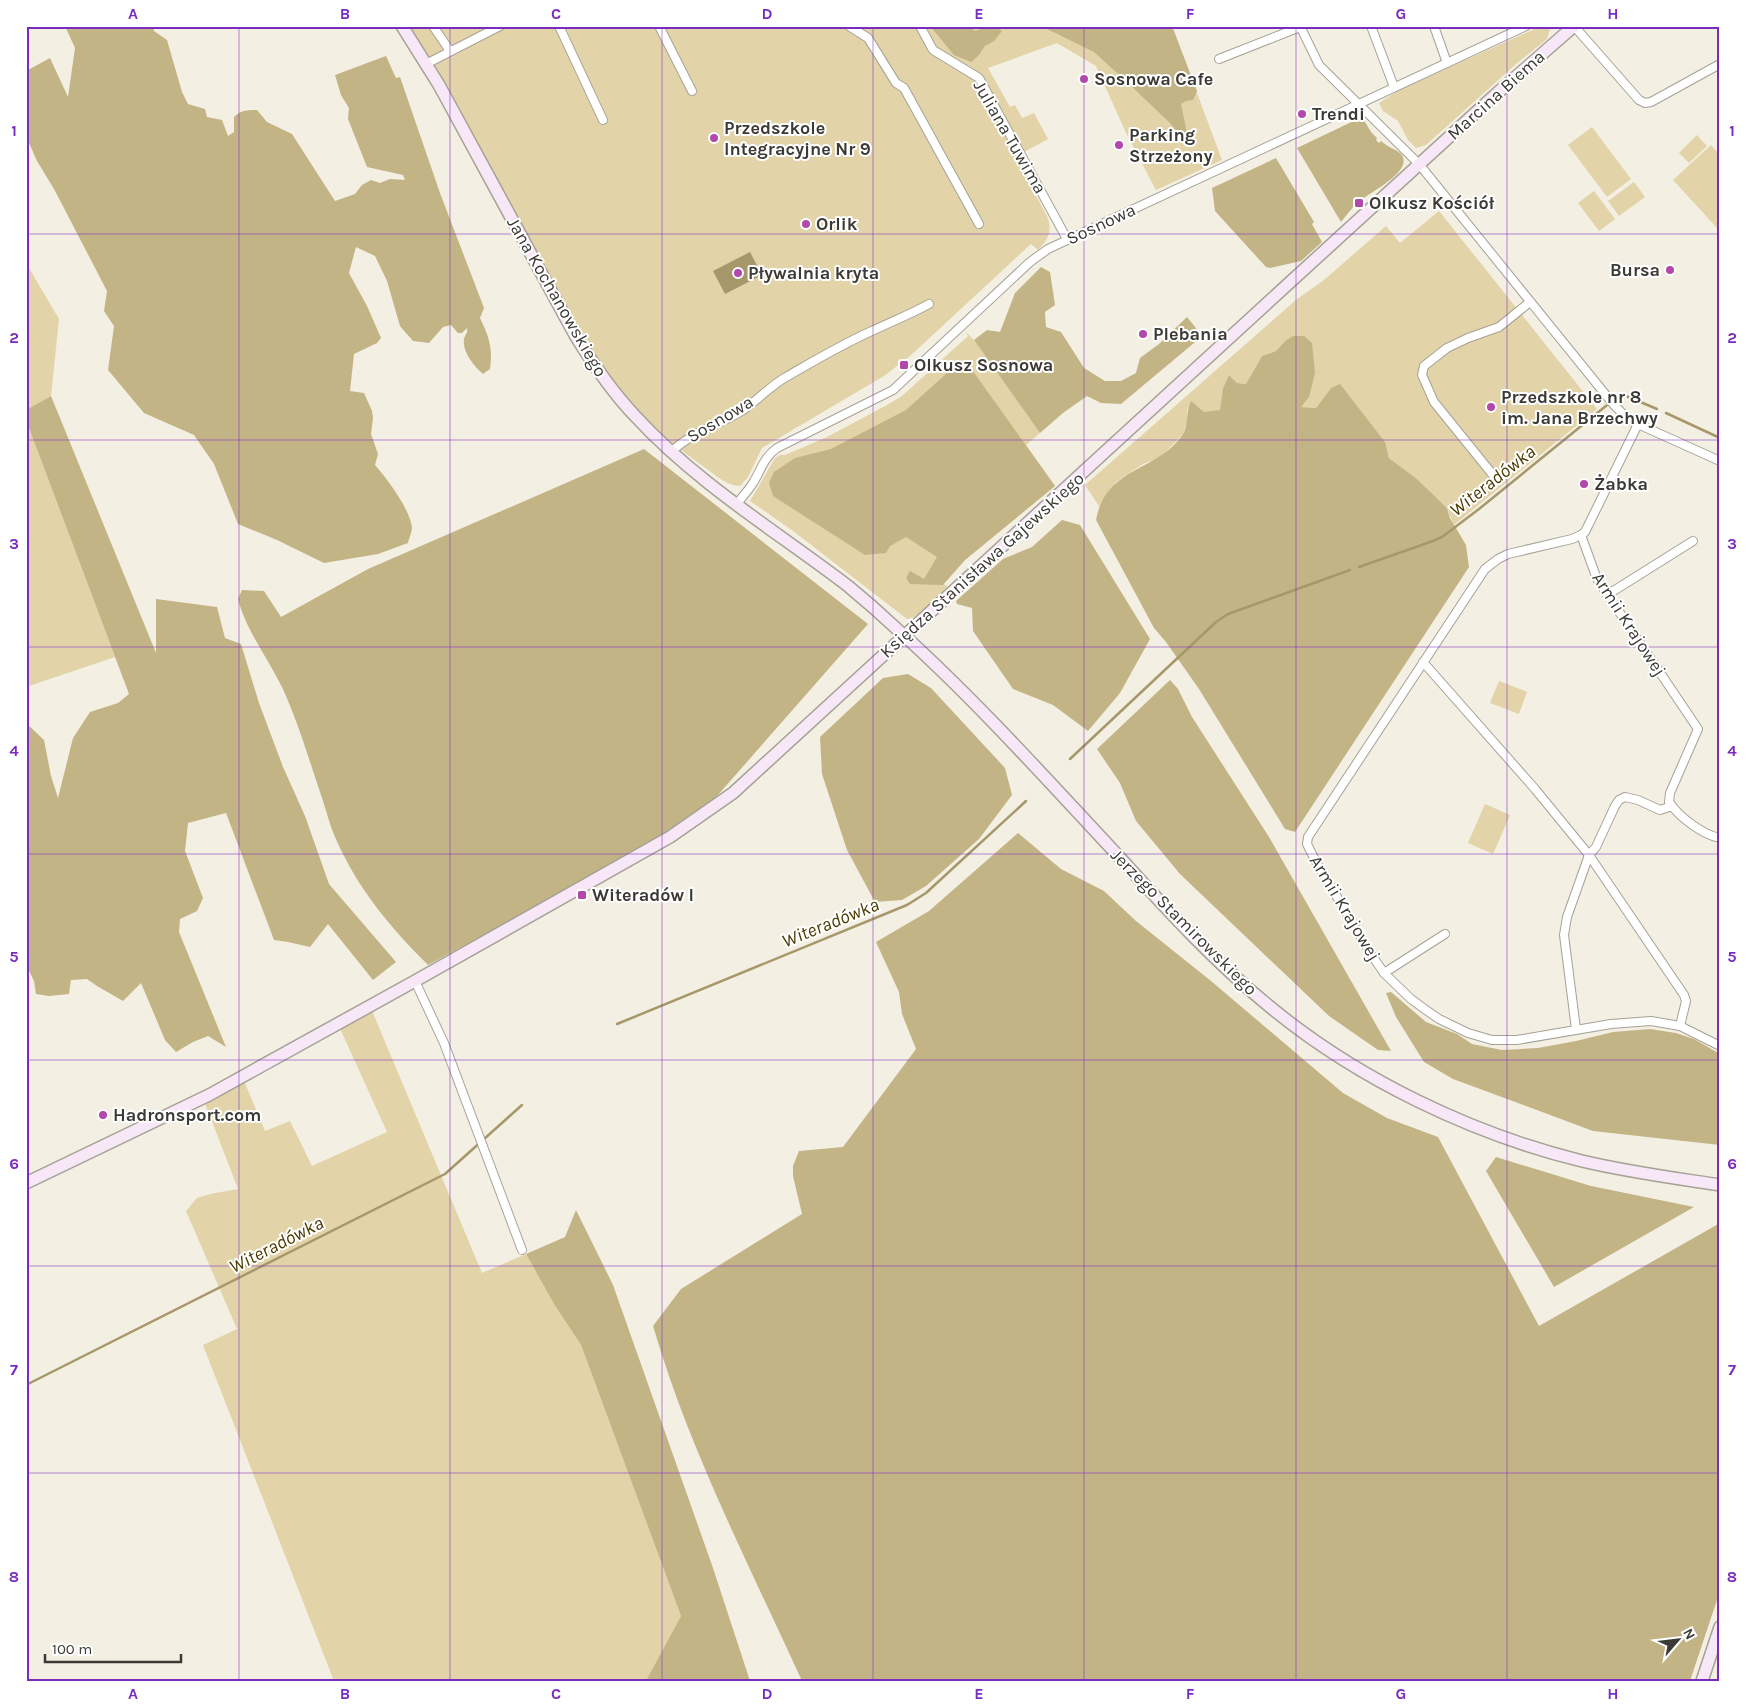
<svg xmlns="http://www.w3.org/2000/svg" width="1746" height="1707" viewBox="0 0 1746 1707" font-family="Karla,sans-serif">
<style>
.green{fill:#e2d4a8}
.forest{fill:#c3b486}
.water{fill:#a6986a}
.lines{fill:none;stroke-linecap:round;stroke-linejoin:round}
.stream{stroke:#a6986a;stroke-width:2.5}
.street-casing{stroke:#a5a296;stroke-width:10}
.secondary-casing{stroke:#a5a296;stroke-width:14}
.street{stroke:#fff;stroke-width:8}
.secondary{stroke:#f8e7f7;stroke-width:11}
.grid{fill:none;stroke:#7b2cbf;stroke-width:1;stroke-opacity:0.55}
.poi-dot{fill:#b148aa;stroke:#fff;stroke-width:2}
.labels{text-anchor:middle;stroke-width:4;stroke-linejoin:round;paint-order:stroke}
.poi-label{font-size:18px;font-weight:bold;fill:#3b3a35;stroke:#fff;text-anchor:start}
.street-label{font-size:18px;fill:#3b3a35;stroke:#fff}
.water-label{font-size:19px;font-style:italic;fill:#4b3b00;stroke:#fff}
.neatline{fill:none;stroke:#7b2cbf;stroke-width:2}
.grid-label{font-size:16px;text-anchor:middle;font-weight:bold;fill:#7b2cbf}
</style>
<rect width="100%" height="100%" fill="#f3efe2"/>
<g class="green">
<path d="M409,26H1172L1222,160L1156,190L1127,135L1096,66L1057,43L988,68L1010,107L1015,105L1022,118L1034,113L1048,139L1015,157L1047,216C1053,231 1048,240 1038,250L1031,244L909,357L884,376L762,448L748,477L740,486C728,486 716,476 707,469C674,446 644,421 619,389C604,372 592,352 579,333L439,72Z"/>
<polygon points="1541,26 1551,26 1547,39 1516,64 1426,145 1416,148 1408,140 1398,121 1383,111 1379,103 1399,90"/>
<polygon points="1592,127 1631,179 1607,197 1568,145"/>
<polygon points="1697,135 1707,146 1689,163 1679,153"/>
<polygon points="1711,145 1720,155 1720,228 1718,229 1673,180"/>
<polygon points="1634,182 1645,197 1619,216 1608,201"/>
<polygon points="1594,191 1615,219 1599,231 1578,203"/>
<polygon points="1439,211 1597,409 1454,525 1447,508 1417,479 1389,458 1385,442 1363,415 1331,388 1316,408 1300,407 1285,341 1276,351 1262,356 1246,384 1237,383 1229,375 1223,388 1220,410 1204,413 1191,402 1187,410 1187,423 1183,434 1161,457 1143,464 1116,482 1099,506 1085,485 1297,299 1324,280 1386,226 1400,243"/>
<polygon points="26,263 59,319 51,396 26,410"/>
<path d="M965,331L974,340L1040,433L1026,445L1055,486L965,560L943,584L948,586C939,595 919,619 907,619L793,531L750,501L775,458L780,455H785L827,437L887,405L902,396L968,336Z"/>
<polygon points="26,420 115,657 26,687"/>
<polygon points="1499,681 1527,692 1519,714 1490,703"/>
<polygon points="1485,804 1510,815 1493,854 1468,843"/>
<polygon points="370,1006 482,1273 526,1254 554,1304 581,1345 681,1616 647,1681 334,1681 203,1345 237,1329 186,1211 197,1198 210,1194 238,1189 203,1098 242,1076 265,1131 290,1121 312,1166 387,1132 338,1024"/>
</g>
<g class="forest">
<path d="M65,26H153L154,31L167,40L182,92L188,104L205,109L207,117L222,120L228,136L234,132V117C241,110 247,110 257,110L267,122L292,134L335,201L355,194L362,185L371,180L380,183L390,179L405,180L403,175L367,167L348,119L349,108L341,95L335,75L386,56L396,78L400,77L440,193L484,308L480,318C489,337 493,348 490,369L483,374C474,366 462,352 464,339C465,334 468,334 467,328L462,333H458L451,325L443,327L429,343L413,341L400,326L387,281L375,256L356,247L349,273L367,306L381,338L377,343L354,354L350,391L364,393L372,411L373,418L371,434L378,454L375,465C388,480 409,508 412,527C412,532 409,538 408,543L378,554L324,563L277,540L238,524L214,464L194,435L144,413L108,370L114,326L104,311L107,291L54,189L37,161L26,136V71L50,58L68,97L75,48Z"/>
<polygon points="930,26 968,26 975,31 989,26 994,26 1002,31 994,41 985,46 978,56 971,62 954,55"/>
<polygon points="1044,26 1172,26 1197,91 1193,100 1186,101 1181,104 1187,133 1187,138 1181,136 1169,122 1128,83 1094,52 1043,27"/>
<path d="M1362,117L1371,132L1377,138L1376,140L1379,143L1381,141C1387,147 1396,149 1401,154C1415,170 1371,192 1361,200L1359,199L1354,203L1355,205L1349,212L1341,222L1297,148Z"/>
<polygon points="1276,158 1314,222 1312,224 1322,242 1301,261 1270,268 1266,267 1215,211 1212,188"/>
<polygon points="1041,267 1050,272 1055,305 1045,312 1046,327 1061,332 1084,368 1105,381 1121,381 1136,373 1140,358 1159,344 1187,317 1196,328 1200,338 1121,404 1101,403 1087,396 1063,413 1040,433 974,340 987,330 1000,332 1015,293"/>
<path d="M1293,336H1304L1312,343L1315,373L1309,397L1301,407L1316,408L1331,388L1340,384L1385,442L1389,458L1417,479L1447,508L1450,518L1466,545L1469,567L1295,832L1285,829L1199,689L1166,642L1154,628L1096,520C1106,466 1158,472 1183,434C1189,425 1185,413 1191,401L1204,412L1220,410L1223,388L1229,375L1237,383L1246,384L1262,356L1276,351L1285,341Z"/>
<polygon points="965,360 1055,486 965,560 943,585 910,584 906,578 910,571 924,579 937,557 906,537 890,546 886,553 865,555 773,496 769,483 774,472 795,458 831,449 906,410 957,364"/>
<polygon points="51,396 156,653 156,599 217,607 225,638 241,644 259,703 283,767 305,816 329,884 396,962 373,980 328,924 310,947 288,942 274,940 226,813 188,823 185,851 203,898 197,911 180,919 179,932 226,1047 208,1036 193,1042 176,1052 165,1040 141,983 123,1001 97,986 87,979 71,980 69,994 49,996 36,994 34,981 26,965 26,723 44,740 51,776 58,798 73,738 90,712 118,703 129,694 26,420 26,410"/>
<path d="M644,449L868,624L703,812L650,845L428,965C390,927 357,888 335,837C330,826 327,813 323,801C310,763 299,724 282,687C267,657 247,632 238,599L242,590L264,591L281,617L368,569Z"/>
<polygon points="1062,520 1080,525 1150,639 1120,693 1088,731 1053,705 1013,689 973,631 972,608 957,604 956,601 1003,559 1032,547"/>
<polygon points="908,674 931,688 1005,768 1012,795 979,839 926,886 902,900 875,902 847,850 822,774 820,737 883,678"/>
<polygon points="1170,680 1178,689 1192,717 1269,837 1391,1051 1378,1050 1329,1016 1180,874 1136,821 1120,783 1097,749"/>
<path d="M1018,833L1061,869L1104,891L1136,921L1211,981L1343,1093L1387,1118L1438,1137L1539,1326L1720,1223V1591L1690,1681H802C749,1565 689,1449 653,1326L681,1289L802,1214L793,1176V1166L799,1151L843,1147L916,1049L902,1014L899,992L876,942L929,911Z"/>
<polygon points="1391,992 1426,1022 1457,1034 1472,1044 1502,1050 1538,1048 1576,1041 1613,1032 1650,1029 1676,1033 1694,1039 1720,1054 1720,1145 1593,1131 1453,1079 1424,1062 1396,1017 1386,993"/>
<polygon points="1496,1157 1591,1186 1694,1207 1554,1287 1486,1171"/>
<polygon points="576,1210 613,1285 713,1568 750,1681 646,1681 681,1616 581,1345 554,1304 526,1254 565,1237"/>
</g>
<polygon class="water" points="750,252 762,275 725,294 713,271"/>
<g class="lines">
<g class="stream">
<polyline points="1666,413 1720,438"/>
<polyline points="1359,567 1433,541 1442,537 1479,509 1617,397 1626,396 1657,409"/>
<polyline points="1070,759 1216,622 1228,614 1350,570"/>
<polyline points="617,1024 907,905 926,893 1026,801"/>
<polyline points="26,1385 445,1174 522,1105"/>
</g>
<g class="street-casing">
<g id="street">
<polyline points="433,26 450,51"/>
<polyline points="559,26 603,120"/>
<polyline points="659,26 692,91"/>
<polyline points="849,26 868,38 896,83 904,88 979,224"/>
<polyline points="920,26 933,50 979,78 1067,239"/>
<polyline points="1300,26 1319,65 1419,164 1614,405 1629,420 1720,461"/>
<polyline points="1371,26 1394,87"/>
<polyline points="1434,26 1447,63"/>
<polyline points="1574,26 1639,100 1645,103 1651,102 1720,64"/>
<polyline points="1219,59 1300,27"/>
<polyline points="426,64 500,26"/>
<polyline points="1638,424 1585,532 1581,535 1572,539 1508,554 1498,559 1485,569 1308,837 1307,844 1315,860 1371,954 1384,973 1411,999 1426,1010 1439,1019 1468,1033 1492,1040 1517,1040 1611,1024 1651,1021 1680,1026 1720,1046"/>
<path d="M671,452C692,432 719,425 743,410C758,400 770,386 786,377C814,361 844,343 874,330C893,321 911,314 929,304"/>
<polyline points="1497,480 1434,402 1422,375 1424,366 1447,348 1468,338 1499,327 1530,302"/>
<path d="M736,505C741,498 748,491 753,483C761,470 764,457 777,448L893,390L1030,262L1048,249L1526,26"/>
<path d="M1581,535L1597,579L1698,729L1670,793L1669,802C1679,817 1703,835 1720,838"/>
<polyline points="1607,595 1693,541"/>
<polyline points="1423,662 1535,789 1589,855 1684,995 1686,1001 1680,1026"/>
<polyline points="1384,973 1445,934"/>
<polyline points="415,981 444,1043 522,1250"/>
<polyline points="1576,1029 1564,935 1567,917 1589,855 1596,847 1615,806 1619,800 1625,797 1638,800 1660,810 1672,806"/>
</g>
</g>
<g class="secondary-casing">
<g id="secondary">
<path d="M402,26L439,85L575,335C593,364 612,392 636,417C698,484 776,531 848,586C865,600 882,615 898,630C978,702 1050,783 1123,861C1169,912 1216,963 1269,1006C1357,1079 1472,1134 1582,1161C1628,1172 1674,1178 1720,1185"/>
<polyline points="26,1183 209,1095 415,981 670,837 733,793 1287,285 1495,95 1574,26"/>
<polyline points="1702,1681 1720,1627"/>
</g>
</g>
<use href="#street" class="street"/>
<use href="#secondary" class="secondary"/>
</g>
<path class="grid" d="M239,26V1681M450,26V1681M662,26V1681M873,26V1681M1084,26V1681M1296,26V1681M1507,26V1681M26,234H1720M26,440H1720M26,647H1720M26,854H1720M26,1060H1720M26,1266H1720M26,1473H1720"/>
<g class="poi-dot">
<circle cx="1084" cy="79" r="5"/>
<circle cx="1302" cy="114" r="5"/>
<circle cx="714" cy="138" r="5"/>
<circle cx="1119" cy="145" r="5"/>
<rect x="1354" y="198" width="10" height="10" rx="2.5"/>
<circle cx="806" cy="224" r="5"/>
<circle cx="1670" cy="270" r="5"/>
<circle cx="738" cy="273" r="5"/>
<circle cx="1143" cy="334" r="5"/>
<rect x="899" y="360" width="10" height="10" rx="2.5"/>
<circle cx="1491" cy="407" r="5"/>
<circle cx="1584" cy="484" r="5"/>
<rect x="577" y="890" width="10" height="10" rx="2.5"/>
<circle cx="103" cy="1115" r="5"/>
</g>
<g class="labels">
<g class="poi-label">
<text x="1094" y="85">Sosnowa Cafe</text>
<text x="1312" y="120">Trendi</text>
<text x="724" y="134">Przedszkole<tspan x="724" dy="21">Integracyjne Nr 9</tspan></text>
<text x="1129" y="141">Parking<tspan x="1129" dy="21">Strzeżony</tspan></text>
<text x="1369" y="209">Olkusz Kościół</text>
<text x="816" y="230">Orlik</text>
<text x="1660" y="276" text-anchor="end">Bursa</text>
<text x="748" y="279">Pływalnia kryta</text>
<text x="1153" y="340">Plebania</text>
<text x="914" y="371">Olkusz Sosnowa</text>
<text x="1501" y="403">Przedszkole nr 8<tspan x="1501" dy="21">im. Jana Brzechwy</tspan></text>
<text x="1594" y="490">Żabka</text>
<text x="592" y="901">Witeradów I</text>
<text x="113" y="1121">Hadronsport.com</text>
</g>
<g class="street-label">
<text transform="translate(1496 95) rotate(-42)" y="6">Marcina Biema</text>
<text transform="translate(1010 137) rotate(60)" y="6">Juliana Tuwima</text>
<text transform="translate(1101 224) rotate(-25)" y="6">Sosnowa</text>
<text transform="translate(557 297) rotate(60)" y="6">Jana Kochanowskiego</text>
<text transform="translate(720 419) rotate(-31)" y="6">Sosnowa</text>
<text transform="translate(982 565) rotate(-42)" y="6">Księdza Stanisława Gajewskiego</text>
<text transform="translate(1629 624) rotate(57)" y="6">Armii Krajowej</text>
<text transform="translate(1345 908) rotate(59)" y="6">Armii Krajowej</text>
<text transform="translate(1184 922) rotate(45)" y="6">Jerzego Stamirowskiego</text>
</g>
<g class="water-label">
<text transform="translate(1492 480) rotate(-38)" y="7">Witeradówka</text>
<text transform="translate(830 922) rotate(-22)" y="7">Witeradówka</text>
<text transform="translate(276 1244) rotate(-27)" y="7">Witeradówka</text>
</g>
</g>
<rect width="1746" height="1707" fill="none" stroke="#ffffff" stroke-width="55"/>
<g transform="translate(1678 1640) rotate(62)" stroke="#ffffff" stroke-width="4" paint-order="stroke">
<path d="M0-4L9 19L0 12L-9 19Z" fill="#3b3a35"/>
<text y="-8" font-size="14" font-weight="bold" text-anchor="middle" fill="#3b3a35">N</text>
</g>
<path d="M45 1654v8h136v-8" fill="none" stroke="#3b3a35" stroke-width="2.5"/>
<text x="52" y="1654" font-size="15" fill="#3b3a35" stroke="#ffffff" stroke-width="4" paint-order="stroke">100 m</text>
<rect x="28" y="28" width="1690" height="1652" class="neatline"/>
<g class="grid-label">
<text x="133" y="19">A</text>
<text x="345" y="19">B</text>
<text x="556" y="19">C</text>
<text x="767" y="19">D</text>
<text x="979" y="19">E</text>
<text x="1190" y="19">F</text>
<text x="1401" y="19">G</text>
<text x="1613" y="19">H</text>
<text x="14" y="136">1</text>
<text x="1732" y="136">1</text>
<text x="14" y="343">2</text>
<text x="1732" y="343">2</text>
<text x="14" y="549">3</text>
<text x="1732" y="549">3</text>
<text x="14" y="756">4</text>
<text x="1732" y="756">4</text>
<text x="14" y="962">5</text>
<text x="1732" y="962">5</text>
<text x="14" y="1169">6</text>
<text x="1732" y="1169">6</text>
<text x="14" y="1375">7</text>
<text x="1732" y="1375">7</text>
<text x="14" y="1582">8</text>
<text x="1732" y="1582">8</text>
<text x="133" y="1699">A</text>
<text x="345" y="1699">B</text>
<text x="556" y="1699">C</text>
<text x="767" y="1699">D</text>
<text x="979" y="1699">E</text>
<text x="1190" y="1699">F</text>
<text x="1401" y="1699">G</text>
<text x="1613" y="1699">H</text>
</g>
</svg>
